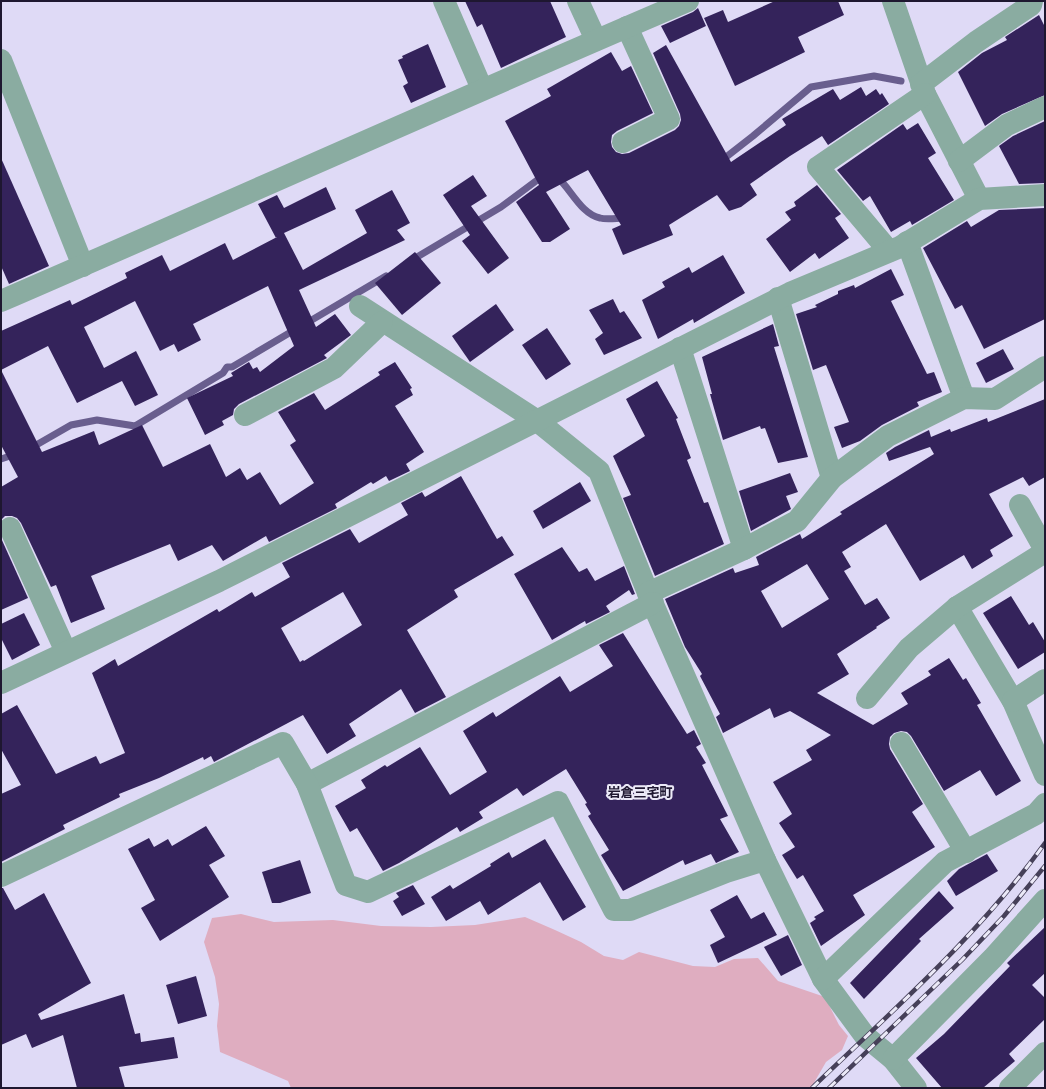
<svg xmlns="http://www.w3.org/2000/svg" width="1046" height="1089" viewBox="0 0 1046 1089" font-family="'Playfair Display','Noto Sans JP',serif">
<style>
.green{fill:#dfadc0}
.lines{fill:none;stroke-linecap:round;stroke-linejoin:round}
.stream{stroke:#695e8e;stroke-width:7}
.building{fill:#34235b;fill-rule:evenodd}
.minor{stroke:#8aaca1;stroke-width:22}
.rail-casing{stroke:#464059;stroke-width:4.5}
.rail{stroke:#ebe9f7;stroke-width:3;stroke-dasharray:9;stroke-linecap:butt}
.labels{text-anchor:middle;stroke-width:4;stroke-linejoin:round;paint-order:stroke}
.neighbourhood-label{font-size:13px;font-weight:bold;fill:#1e1730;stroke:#ebe9f7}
</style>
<rect width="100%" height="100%" fill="#dfdaf6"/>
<polygon class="green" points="241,914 274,922 333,920 381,926 431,927 475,925 525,917 555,930 581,942 604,956 623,960 639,952 693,966 715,967 734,959 758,958 778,981 825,997 839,1025 848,1036 842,1050 826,1062 811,1088 291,1088 288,1081 220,1052 217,1026 219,1004 215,977 204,942 212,918"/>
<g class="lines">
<g class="stream">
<polyline points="721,161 753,136 811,87 874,76 901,81"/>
<path d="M557,177C571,189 581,214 600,218C607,220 617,218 625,218"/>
<polyline points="412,260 501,207 544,175"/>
<polyline points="305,324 386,276"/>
<polyline points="31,448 71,425 97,420 135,426 223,373 227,367 232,367 296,329"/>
<polyline points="1,459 16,454"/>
</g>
</g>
<g class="building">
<polygon points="465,1 550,1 566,37 501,68 482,24 477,27"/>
<polygon points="775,1 838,1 844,15 798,37 805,52 735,86 704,18 723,10 728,22"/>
<polygon points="698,8 706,26 670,43 661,26 693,12"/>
<polygon points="1039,15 1045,27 1045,95 1002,114 985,126 958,72 982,53 1007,40 1005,37"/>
<polygon points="428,44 446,87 411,103 403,86 408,83 398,60 403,58 402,56"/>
<polygon points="666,45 731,162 786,125 782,119 833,89 840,100 861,87 866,96 876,89 880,95 882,93 889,104 828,145 822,136 790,156 750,184 757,195 741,207 729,211 717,195 669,225 673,235 623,255 612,229 621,225 588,170 546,192 570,229 550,242 542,242 516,202 539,185 505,121 551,96 547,89 611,52 622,71 631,66 653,113 617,131 612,135 611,142 612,147 616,152 622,154 629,153 675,130 679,126 681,120 680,114 653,53"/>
<polygon points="1045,121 1045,183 1019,184 999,146 1013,136"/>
<polygon points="918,123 936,153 928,158 954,200 912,225 910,221 891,232 870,196 863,201 837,170 903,124 907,130"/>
<polygon points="1,158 49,266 9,284 1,266"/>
<polygon points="473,175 487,196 471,206 509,258 488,274 462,241 470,235 443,195"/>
<polygon points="817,185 841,214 835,218 849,238 819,259 815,253 790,272 766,239 791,220 785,212 796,206 794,202"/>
<polygon points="326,187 336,209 284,233 303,270 367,233 355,210 392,190 410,223 397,230 405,240 299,290 316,327 335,314 351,335 324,355 327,358 239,404 234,409 233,415 222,421 224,425 205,435 187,398 233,376 231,373 249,362 253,369 257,367 260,372 294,346 268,286 193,324 201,340 178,352 174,344 160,351 135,301 84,327 104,368 136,351 158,395 135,406 122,381 77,403 48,346 1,370 42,452 94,431 99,445 142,425 163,467 210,444 226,477 240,468 247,480 260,472 280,505 314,483 290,445 296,441 278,412 314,393 325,410 380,375 378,372 395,362 412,388 410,389 413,395 395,406 424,452 406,464 410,471 389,481 386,476 373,484 371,482 335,504 337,508 269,542 266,536 223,561 212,545 178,561 170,544 91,576 105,609 71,623 56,585 51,587 21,523 17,518 12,516 5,516 1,520 1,487 18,477 1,445 1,331 70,300 72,305 127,278 125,273 162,255 170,271 225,243 233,260 277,237 276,238 258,204 277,195 284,208"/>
<polygon points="1045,208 1045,319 984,349 962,305 955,309 923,248 967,221 971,227 999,210"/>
<polygon points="415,252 441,283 402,315 375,283"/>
<polygon points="723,255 745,293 694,323 693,319 658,339 642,300 665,287 662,282 689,267 692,273"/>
<polygon points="891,269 904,295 891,301 927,374 934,372 942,392 917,402 919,406 882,425 860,441 842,448 834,427 849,422 826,365 813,370 796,314 817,307 815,305 838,294 838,291 854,285 855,288"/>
<polygon points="613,299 620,313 624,311 642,338 604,355 595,339 603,333 589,310"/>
<polygon points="496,304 514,330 470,362 452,336"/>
<polygon points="773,324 779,346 774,347 808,457 778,463 765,428 761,429 760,426 723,440 710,394 712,394 702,357"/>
<polygon points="547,328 571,364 546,380 522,345"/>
<polygon points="1003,349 1014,369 986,383 976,363"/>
<polygon points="657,381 678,418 676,419 691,458 687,460 704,503 708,502 724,544 655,576 623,498 631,495 613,456 645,436 626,399"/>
<path d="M1045,399V477L1029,486L1023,477L989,494L1013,536L990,550L993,556L972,569L964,555L920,581L886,524L842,552L851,567L844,571L865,605L877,598L890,618L876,627L877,628L837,654L849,674L817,693L873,725L908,704L901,693L931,675L928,671L949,658L963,680L966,678L981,703L977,705L1021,781L996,796L980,770L944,791L911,736L907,732L901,731L894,733L890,737L889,744L890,749L923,804L912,812L935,847L853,895L865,915L821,946L810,923L816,919L814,917L824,911L803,875L797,879L782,855L795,847L779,823L792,814L773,782L812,760L806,750L831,735L790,711L774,718L770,708L723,733L716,717L720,714L700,676L702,674L685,647L665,599L733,568L735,573L759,565L756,557L800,534L802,539L842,514L840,512L934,454L930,447L889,461L886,453L895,447L929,430L931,437L950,429L951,432L987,418L988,422ZM807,564L829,599L782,628L761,591Z"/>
<polygon points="790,473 798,492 786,496 791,509 751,531 739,491"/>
<path d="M461,476L497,539L502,536L514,555L454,590L458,597L407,630L446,697L415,713L401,689L349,724L356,736L327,754L303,715L214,762L211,756L204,760L203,757L159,778L119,794L120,797L63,825L65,829L1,862V794L21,785L1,749V714L17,705L56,774L96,756L100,764L125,753L92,673L115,659L118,666L217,609L219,612L252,592L255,597L290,577L282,563L350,529L359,543L408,515L401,503L422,492L425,497ZM343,592L362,625L304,661L303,660L300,662L281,628Z"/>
<polygon points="580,482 591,501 543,529 533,511"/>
<polygon points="1,538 28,598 1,610"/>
<polygon points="562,547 579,572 587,568 595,581 624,566 635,594 632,595 629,590 606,606 610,612 586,624 585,621 552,640 514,574"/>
<polygon points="1011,596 1029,625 1033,622 1045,642 1045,652 1018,669 983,613"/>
<polygon points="24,613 40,645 12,660 1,638 1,624"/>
<polygon points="623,633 687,734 694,730 701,744 696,747 706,763 702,765 728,816 720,819 739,852 716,863 711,854 685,865 683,860 623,891 601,855 609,850 588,816 591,814 585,804 587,803 566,769 523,796 517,788 479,812 483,818 460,832 457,827 399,863 383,871 357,828 350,832 335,806 366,788 361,780 385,765 387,767 420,747 450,795 487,772 463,731 493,712 496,717 560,676 570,692 613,666 599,645"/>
<polygon points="206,826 225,856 209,865 229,897 160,941 141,908 155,900 128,849 149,838 154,847 168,839 172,846"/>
<polygon points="545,839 586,907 563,921 540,882 488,915 480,901 446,921 431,897 450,885 453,889 491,866 490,864 509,852 512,858"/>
<polygon points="987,854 998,871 956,896 947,881 959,869"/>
<polygon points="300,860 311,893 280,903 272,903 262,872"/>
<polygon points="413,885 425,904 402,916 393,901 399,897 396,893"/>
<polygon points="1,888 3,888 15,910 44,893 91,983 38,1014 41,1020 124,994 135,1034 140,1033 141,1042 174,1037 178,1058 119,1067 125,1088 77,1088 63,1035 32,1048 26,1034 1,1045"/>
<polygon points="939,891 954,908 919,939 921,941 864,999 850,983"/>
<polygon points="737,895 751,919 764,912 777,935 718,963 710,945 725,937 710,910"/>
<polygon points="1045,927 1045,973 1032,985 1045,998 1045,1019 1009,1054 1015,1061 983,1088 942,1088 916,1058 944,1034 1010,966 1007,963"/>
<polygon points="788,935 802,965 781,976 764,947"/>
<polygon points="196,976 207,1016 178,1024 166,985"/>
</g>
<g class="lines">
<g class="minor">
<polyline points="444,1 482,89"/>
<polyline points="578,1 596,40"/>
<polyline points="893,1 925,94 979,199"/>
<polyline points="1,60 83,266"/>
<polyline points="921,84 976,42 1031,5 1032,1"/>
<polyline points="623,142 669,119 627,27"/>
<polyline points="959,161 1007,125 1045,107"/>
<polyline points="907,242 964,398"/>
<polyline points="889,251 818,167 925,94"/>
<polyline points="778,298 832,478"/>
<path d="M1,301C230,202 458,99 688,1"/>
<polyline points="360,306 536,420 599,471 648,593 765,860 823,979 865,1036 893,1059 916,1088"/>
<polyline points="680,348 744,549"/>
<polyline points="245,415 334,368 382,322"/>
<polyline points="1020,505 1045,550"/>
<polyline points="10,528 66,652"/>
<polyline points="648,593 744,549 797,521 832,478 888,436 964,398 995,399 1045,367"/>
<polyline points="957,607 1013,701 1045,775"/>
<polyline points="1,683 219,581 790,293 900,247 979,199 1045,195"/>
<polyline points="867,698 909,648 957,607 1045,552"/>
<polyline points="1013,701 1045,680"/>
<polyline points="901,743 966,852"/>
<polyline points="307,784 653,603"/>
<polyline points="1,876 283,743 307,784 346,885 368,892 558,802 614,910 630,910 726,872 765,860"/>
<polyline points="823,979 945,862 1036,814 1045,804"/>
<polyline points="893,1059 993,958 1045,900"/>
<polyline points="1010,1088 1045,1053"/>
</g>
<g class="rail-casing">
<g id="rail">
<path d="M812,1088C893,1010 979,935 1045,843"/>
<polyline points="829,1088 962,960 1004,916 1045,866"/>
</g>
</g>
<use href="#rail" class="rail"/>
</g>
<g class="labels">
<g class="neighbourhood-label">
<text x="640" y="797">岩倉三宅町</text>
</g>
</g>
<rect width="1046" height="1089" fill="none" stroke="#1e1730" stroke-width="4"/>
</svg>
